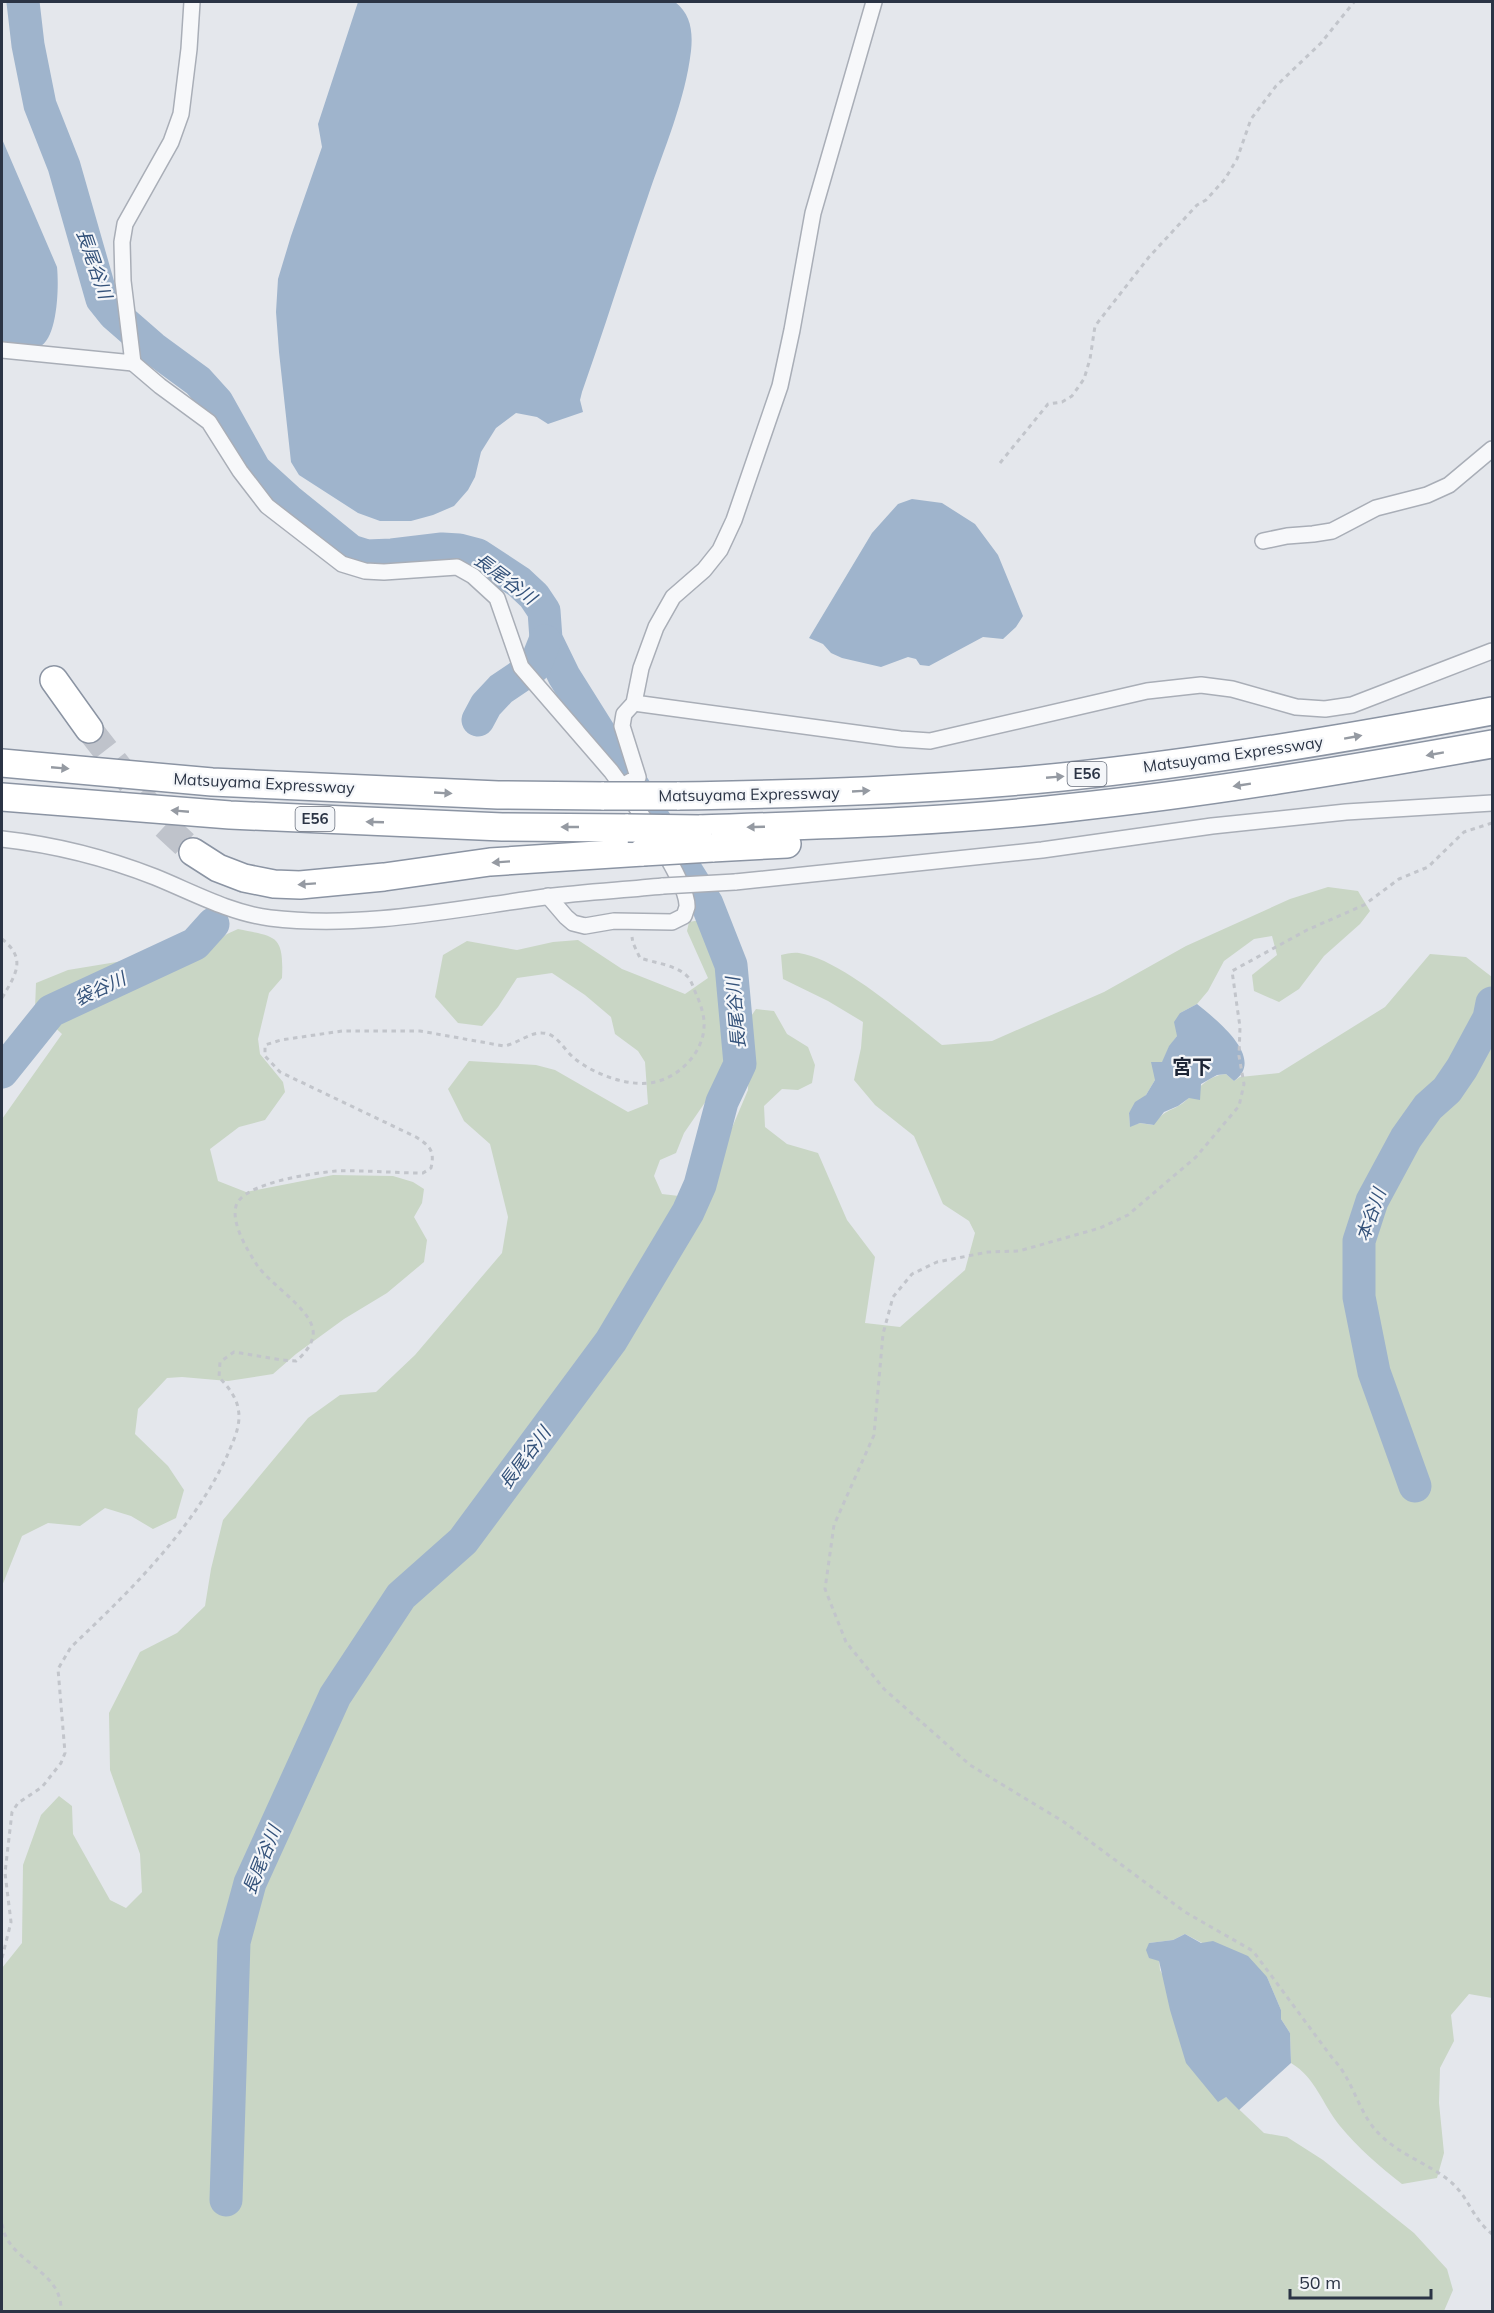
<svg xmlns="http://www.w3.org/2000/svg" width="1494" height="2313" viewBox="0 0 1494 2313" font-family="Mulish,'Noto Sans JP',sans-serif">
<style>
.green{fill:#c9d6c5}
.water{fill:#9fb4cc}
.lines{fill:none;stroke-linecap:round;stroke-linejoin:round}
.river{stroke:#9fb4cc;stroke-width:33}
.motorway-tunnel{stroke:#bfc3cb;stroke-width:27;stroke-dasharray:27 14;stroke-linecap:butt}
.minor-casing{stroke:#a9aeb7;stroke-width:18}
.motorway-casing{stroke:#8b94a3;stroke-width:30}
.path{stroke:#c2c5cb;stroke-width:3;stroke-dasharray:4.5 4.5;stroke-linecap:butt}
.minor{stroke:#f7f8fa;stroke-width:15}
.motorway{stroke:#fff;stroke-width:27}
.minor-bridge-casing{stroke:#a9aeb7;stroke-width:18;stroke-linecap:butt}
.motorway-bridge-casing{stroke:#8b94a3;stroke-width:30;stroke-linecap:butt}
.minor-bridge{stroke:#f7f8fa;stroke-width:15}
.motorway-bridge{stroke:#fff;stroke-width:27}
.oneway{fill:#959aa2}
.labels{text-anchor:middle;stroke-width:4.5;stroke-linejoin:round;paint-order:stroke}
.shield{fill:#f4f6f9;stroke:#676e7b;stroke-width:1.5}
.shield-label{font-size:15px;font-weight:bold;fill:#2b3445}
.street-label{font-size:16px;fill:#2b3445;stroke:#f4f6f9}
.water-label{font-size:18px;font-style:italic;fill:#34527a;stroke:#f4f6f9}
.quarter-label{font-size:20px;font-weight:bold;fill:#1d2536;stroke:#f4f6f9}
</style>
<rect width="100%" height="100%" fill="#e4e7ec"/>
<g class="green">
<path d="M1328,887L1358,891L1370,911L1360,924L1324,956L1299,989L1279,1002L1254,991L1252,975L1277,955L1272,936L1254,939L1224,961L1208,991L1197,1004L1180,1013L1177,1036L1169,1047L1155,1080L1146,1095L1129,1113L1130,1126L1140,1123L1153,1125C1166,1108 1169,1113 1183,1103C1198,1091 1205,1076 1226,1074L1234,1081L1240,1077L1279,1073L1385,1007L1430,954L1466,957L1492,977V1998L1469,1994L1451,2015L1454,2041L1440,2068L1439,2103L1444,2153L1437,2178L1402,2184C1379,2166 1358,2148 1340,2126C1322,2104 1316,2078 1291,2063L1290,2033L1281,2019V2010L1267,1977L1185,1934L1173,1940L1149,1943L1159,1960L1160,1970L1226,2097L1264,2133L1287,2137L1323,2160L1414,2233L1447,2269L1453,2290L1444,2311H2V1968L22,1943L23,1865L41,1815L59,1796L72,1806L73,1834L110,1900L126,1908L142,1892L140,1854L110,1770L109,1713L140,1652L177,1633L205,1606L211,1569L223,1520L308,1418L340,1395L376,1392L415,1355L502,1253L508,1217L490,1144L464,1121L448,1089L469,1061L536,1065L555,1070L628,1112L648,1104L645,1062L638,1051L615,1034L611,1017L585,995L552,973L517,978L498,1007L482,1026L458,1023L435,997L443,955L467,941L517,950L553,942L578,940L622,969L685,994L708,978L687,931L689,922L706,919L718,937L729,994L733,1052L717,1085L684,1133L676,1153L660,1160L654,1176L662,1194L679,1196L693,1176L720,1156L748,1090L749,1059L745,1025L756,1009L774,1011L787,1034L808,1047L815,1065L812,1083L798,1090L782,1089L764,1106L765,1127L787,1144L818,1153L847,1220L875,1257L865,1323L900,1327L965,1270L975,1233L969,1221L943,1204L914,1136L875,1105L854,1080L861,1048L863,1022L828,1001L783,979L781,955C786,954 793,952 799,953C841,959 907,1018 942,1045L992,1041L1104,992L1186,946L1290,899Z"/>
<path d="M238,929C276,937 284,934 282,978L269,993L258,1039L260,1054L283,1082L285,1092L265,1120L239,1127L210,1149L218,1181L246,1192L333,1175L393,1176L413,1182L424,1189L422,1203L414,1217L427,1240L424,1262L387,1293L344,1319L296,1354L273,1374L228,1381L182,1377L167,1378L138,1409L135,1434L168,1466L184,1490L176,1518L153,1529L131,1516L105,1508L80,1526L48,1523L22,1536L2,1586V1119L62,1034L35,1009L36,983L68,970L153,956L197,958L227,934Z"/>
</g>
<g class="water">
<path d="M358,2H675C691,14 693,32 691,51C685,101 664,149 648,196C625,262 605,327 582,392L580,400L583,412L548,424L537,417L516,413L496,428L481,452L475,477L468,490L454,506L433,515L411,521H380L358,513L299,475L291,462L279,352L276,312L278,279L291,236L322,147L318,124Z"/>
<path d="M2,139L57,267C59,285 58,339 39,347C29,350 12,345 2,344Z"/>
<polygon points="912,499 942,503 975,524 998,555 1023,616 1016,627 1003,639 983,637 929,666 920,665 916,659 908,657 881,667 842,658 831,653 823,644 809,638 872,533 898,504"/>
<path d="M1197,1004C1214,1018 1267,1058 1234,1081L1226,1074L1217,1075L1201,1084L1200,1100L1189,1098L1178,1106L1164,1112L1154,1125L1140,1123L1130,1127L1129,1113L1135,1102L1146,1095L1155,1080L1151,1062H1162L1169,1046L1177,1036L1174,1022L1180,1013Z"/>
<polygon points="1185,1934 1201,1943 1213,1941 1248,1956 1267,1977 1281,2010 1281,2019 1290,2033 1291,2063 1239,2110 1226,2097 1218,2102 1186,2063 1170,2010 1159,1961 1149,1958 1146,1950 1149,1943 1173,1940"/>
</g>
<g class="lines">
<g class="river">
<polyline points="23,2 28,45 40,105 64,166 102,299 114,314 153,348 198,381 217,402 255,470 288,500 351,551 367,556 392,555 442,549 459,550 478,555 519,582 534,596 544,611 546,639 564,676 707,904 731,965 740,1064 722,1102 700,1185 688,1212 611,1341 463,1541 401,1596 335,1696 250,1883 234,1942 226,2200"/>
<polyline points="478,720 486,705 501,689 535,666 545,641"/>
<polyline points="2,1072 51,1011 195,944 213,924"/>
<polyline points="1415,1486 1374,1372 1359,1297 1359,1241 1372,1201 1406,1138 1428,1107 1447,1090 1462,1068 1489,1018 1492,1003"/>
</g>
<polyline class="motorway-tunnel" points="89,729 163,824 193,852"/>
<g class="minor-casing">
<g id="minor">
<polyline points="2,350 133,363 123,281 122,242 125,224 171,142 181,114 189,49 192,2"/>
<path d="M133,363L160,386L209,422L240,471L267,506L342,564L365,571L384,572L457,567L473,576L497,598L521,667L611,771C628,794 689,882 687,907C686,910 685,913 684,916L672,922L614,921L585,926L573,923L566,917L548,896"/>
<polyline points="1263,541 1287,536 1313,534 1332,531 1376,508 1427,495 1449,485 1492,449"/>
<polyline points="634,703 900,739 930,741 1147,691 1201,685 1232,689 1296,707 1325,709 1352,705 1492,651"/>
<polyline points="622,786 638,777 622,726 624,714 634,703 641,668 656,627 673,597 704,570 720,550 734,520 780,386 792,330 813,213 874,2"/>
<path d="M2,839C56,845 104,857 155,877C192,892 230,913 270,918C362,929 455,909 545,897C584,892 624,890 663,886"/>
<polyline points="735,882 1042,850 1212,826 1346,812 1492,803"/>
</g>
</g>
<g class="motorway-casing">
<g id="motorway">
<polyline points="54,680 89,729"/>
<polyline points="2,763 212,782 498,795 604,796"/>
<path d="M677,796C805,794 934,790 1062,777C1206,762 1350,738 1492,711"/>
<polyline points="2,797 230,815 502,827 628,828"/>
<path d="M699,829C821,825 944,822 1066,808C1209,793 1351,769 1492,744"/>
<polyline points="712,848 787,844"/>
<polyline points="193,852 218,868 244,878 274,884 300,885 384,877 490,862 643,852"/>
</g>
</g>
<g class="path">
<polyline points="1000,463 1048,404 1062,402 1072,396 1084,379 1090,359 1095,326 1149,257 1197,205 1206,200 1225,179 1237,159 1251,119 1276,86 1321,43 1354,2"/>
<path d="M1492,823L1464,832L1428,867L1399,879L1364,905L1307,930L1232,971L1240,1027L1239,1056L1244,1084L1239,1106L1196,1157L1128,1215L1100,1228L1019,1251L988,1252L937,1262L912,1274L893,1297L883,1334L874,1435L834,1525L825,1589L846,1642L884,1689L970,1765L1064,1822L1185,1912L1253,1951L1333,2059C1350,2076 1356,2102 1370,2123C1392,2154 1427,2161 1452,2183C1469,2198 1472,2218 1492,2234"/>
<path d="M2,939C27,959 16,974 2,998"/>
<path d="M2,1958L11,1922L5,1873L12,1812L18,1803L42,1787L61,1763L65,1753L58,1669L71,1647C130,1591 192,1531 227,1456C233,1441 242,1425 238,1408C236,1396 227,1386 219,1377L220,1362L234,1352L282,1360L296,1361C306,1353 317,1339 312,1326C305,1305 270,1284 257,1265C248,1251 231,1224 236,1206C242,1183 314,1173 336,1171C364,1170 394,1173 423,1173L431,1168C435,1151 430,1146 416,1137L280,1072L265,1056V1045L281,1040L342,1031H420L504,1046C517,1044 530,1032 542,1033C557,1033 563,1049 574,1058C593,1074 630,1088 655,1082C679,1077 703,1053 704,1027C705,1018 701,1005 697,996C694,990 692,981 687,976C676,965 655,963 640,958L633,943L632,937"/>
<path d="M2,2224C3,2228 4,2233 6,2237C21,2266 63,2274 61,2312"/>
</g>
<use href="#minor" class="minor"/>
<use href="#motorway" class="motorway"/>
<g class="minor-bridge-casing">
<polyline id="minor-bridge" points="663,886 735,882"/>
</g>
<g class="motorway-bridge-casing">
<g id="motorway-bridge">
<polyline points="604,796 677,796"/>
<polyline points="628,828 699,829"/>
<polyline points="643,852 712,848"/>
</g>
</g>
<use href="#minor-bridge" class="minor-bridge"/>
<use href="#motorway-bridge" class="motorway-bridge"/>
</g>
<defs><path id="oneway-solid" d="M-6-.8H1V-3.2L6.5 0L1 3.2V.8H-6Z" transform="scale(1.5)"/></defs>
<g class="oneway">
<use href="#oneway-solid" transform="translate(1353 737) rotate(-10)"/>
<use href="#oneway-solid" transform="translate(1435 754) rotate(170)"/>
<use href="#oneway-solid" transform="translate(60 768) rotate(5)"/>
<use href="#oneway-solid" transform="translate(1055 777) rotate(-5)"/>
<use href="#oneway-solid" transform="translate(1242 785) rotate(171)"/>
<use href="#oneway-solid" transform="translate(861 791) rotate(-3)"/>
<use href="#oneway-solid" transform="translate(443 793) rotate(3)"/>
<use href="#oneway-solid" transform="translate(180 811) rotate(-175)"/>
<use href="#oneway-solid" transform="translate(375 822) rotate(-178)"/>
<use href="#oneway-solid" transform="translate(570 827) rotate(-180)"/>
<use href="#oneway-solid" transform="translate(756 827) rotate(178)"/>
<use href="#oneway-solid" transform="translate(501 862) rotate(176)"/>
<use href="#oneway-solid" transform="translate(307 884) rotate(176)"/>
</g>
<g class="labels">
<g class="shield">
<rect x="1067.5" y="762" width="39" height="24" rx="4.5"/>
<rect x="295.5" y="807" width="39" height="24" rx="4.5"/>
</g>
<g class="shield-label">
<text x="1087" y="779">E56</text>
<text x="315" y="824">E56</text>
</g>
<g class="street-label">
<text transform="translate(1233 754) rotate(-8)" y="6">Matsuyama Expressway</text>
<text transform="translate(264 783) rotate(3)" y="6">Matsuyama Expressway</text>
<text transform="translate(749 794) rotate(-1)" y="6">Matsuyama Expressway</text>
</g>
<g class="water-label">
<text transform="translate(94 264) rotate(71)" y="6">長尾谷川</text>
<text transform="translate(505 579) rotate(37)" y="6">長尾谷川</text>
<text transform="translate(100 989) rotate(-25)" y="6">袋谷川</text>
<text transform="translate(736 1013) rotate(-95)" y="6">長尾谷川</text>
<text transform="translate(1371 1215) rotate(-70)" y="6">本谷川</text>
<text transform="translate(525 1458) rotate(-53)" y="6">長尾谷川</text>
<text transform="translate(262 1860) rotate(-68)" y="6">長尾谷川</text>
</g>
<g class="quarter-label">
<text x="1192" y="1074">宮下</text>
</g>
</g>
<rect width="1494" height="2313" fill="none" stroke="#2b3445" stroke-width="6"/>
<path d="M1290 2289v9h141v-9" fill="none" stroke="#2b3445" stroke-width="3"/>
<text x="1299" y="2289" font-size="18" fill="#2b3445" stroke="#f4f6f9" stroke-width="4.5" paint-order="stroke">50 m</text>
</svg>
